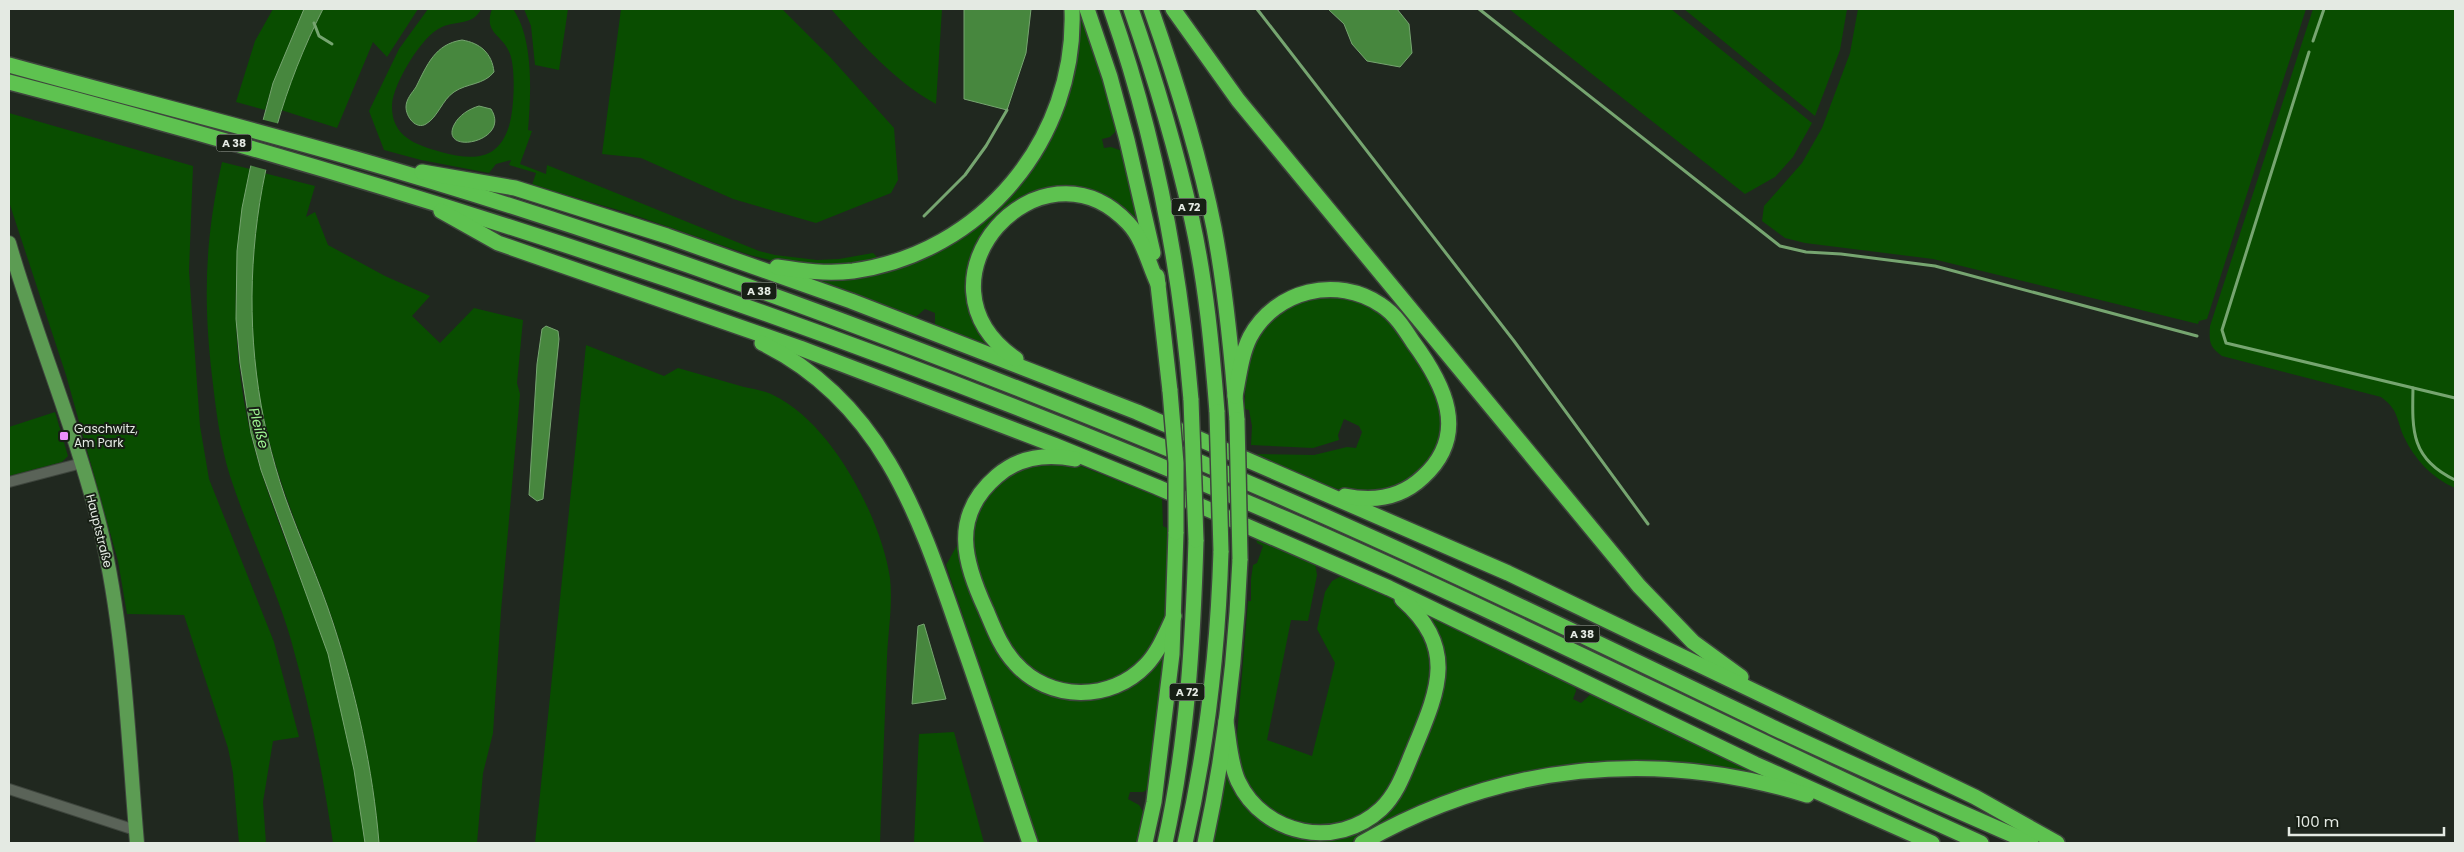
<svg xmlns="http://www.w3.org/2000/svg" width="2464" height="852" viewBox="0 0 2464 852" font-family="Poppins,sans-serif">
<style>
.green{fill:#094d00}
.water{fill:#47873e;stroke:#76a570}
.pier{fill:#20281f}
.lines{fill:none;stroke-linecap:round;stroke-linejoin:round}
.stream{stroke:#76a570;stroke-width:3}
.minor-casing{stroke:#3e453d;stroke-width:12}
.major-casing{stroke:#3e453d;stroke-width:16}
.highway-casing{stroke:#3e453d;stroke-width:18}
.minor{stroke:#5a6358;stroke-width:10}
.major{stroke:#5c9c53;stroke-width:14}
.highway{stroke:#5ec250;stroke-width:15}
.highway-bridge-casing{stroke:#3e453d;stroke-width:18;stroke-linecap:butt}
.highway-bridge{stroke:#5ec250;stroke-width:15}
.poi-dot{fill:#eb8dfc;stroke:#171f15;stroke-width:2}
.labels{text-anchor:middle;stroke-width:4;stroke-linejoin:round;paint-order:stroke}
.shield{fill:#171f15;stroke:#a6ada5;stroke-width:1}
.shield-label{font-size:11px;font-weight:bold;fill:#e4eae3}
.poi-label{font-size:12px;fill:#e4eae3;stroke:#171f15;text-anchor:start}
.street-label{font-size:12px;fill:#e4eae3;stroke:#171f15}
.water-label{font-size:14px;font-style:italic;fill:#9ef391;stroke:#171f15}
</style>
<rect width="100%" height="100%" fill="#20281f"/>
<g class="green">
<polygon points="273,9 304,9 273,83 265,110 236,102 255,41"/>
<polygon points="323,9 418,9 387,57 373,42 337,128 281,110 293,73"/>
<path d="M428,9H481C473,26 457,20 442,27C422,35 393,84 392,105C391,136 415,145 441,152C471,160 498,162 509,126C514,110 516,70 510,54C503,34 483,34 492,9H513C534,39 531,94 528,130L532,131L520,164L546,174L547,165L759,251L775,255L817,260L839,259L873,253L880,260L829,267L774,261L750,255L625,212L532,185L536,173L509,165L511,160L496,164L489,173L421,160L384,150L369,111L399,49Z"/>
<polygon points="524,9 568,9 559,70 535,65 531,26"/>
<polygon points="621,9 782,9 831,58 894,128 898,180 891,193 816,223 733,199 641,158 602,154"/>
<path d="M831,9H942L936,104C894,81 862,44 831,9Z"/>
<polygon points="1077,9 1085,9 1121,126 1110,137 1102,139 1104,148 1111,147 1128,153 1145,233 1125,210 1094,194 1019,200 1008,208 989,226 974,252 971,306 980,330 994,351 935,328 935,313 925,309 911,321 792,276 877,272 1016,188 1046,145 1062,109"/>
<polygon points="1509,9 1671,9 1812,123 1793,157 1775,177 1745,194"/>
<polygon points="1684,9 1847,9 1840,50 1815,116"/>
<polygon points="1858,9 2306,9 2207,319 2199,321 2198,324 1933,259 1805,243 1785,238 1762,221 1764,206 1802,163 1822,128 1850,53"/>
<path d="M2313,9H2455V488C2432,478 2415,460 2404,437C2396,419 2399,410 2381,397L2222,356C2209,347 2209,341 2210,326Z"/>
<polygon points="9,113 193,166 189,271 200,426 209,479 274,642 299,737 273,741 263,802 266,843 239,843 233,773 228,748 184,615 127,614 118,561 66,375 9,202"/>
<path d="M222,162L250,169C229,267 230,374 261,471C279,528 303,584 324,640C347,702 355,778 365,843H333C323,774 310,707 291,640C275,584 248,532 230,476C220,444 216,410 212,376C203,298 205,239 222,162Z"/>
<path d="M264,173L315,186L306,217L315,212L328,245L385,276L430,296L412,316L440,343L474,308L523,320L517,383L520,394L501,611L493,733L483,773L477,843H379C373,769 356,692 333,621C312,559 283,500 268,436C246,347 248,262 264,173Z"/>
<path d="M1328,295C1348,298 1364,302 1381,313C1392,321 1400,335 1408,345C1419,361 1432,378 1439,397C1453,440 1421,487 1378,494C1342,499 1285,468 1252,454L1314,455L1347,447L1356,448L1362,432L1359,426L1344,419L1338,435L1339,440L1313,448L1251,445L1252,426L1249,410L1245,409C1245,364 1249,326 1294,303C1303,298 1317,297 1328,295Z"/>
<path d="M586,345L664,376L678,368C700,374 722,381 744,387C754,389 765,391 773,395C831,422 881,517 890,578C893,605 888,631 887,658C885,719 882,781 880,843H535Z"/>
<polygon points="55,412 68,456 62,462 9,476 9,427"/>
<path d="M1041,463H1073L1162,498L1163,526L1169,529C1169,554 1172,597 1164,620C1155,649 1141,668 1112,680C1072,695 1031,679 1009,642C1002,631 998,619 993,608C986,594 979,580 976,565C963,516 992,475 1041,463Z"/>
<polygon points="1256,537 1315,563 1317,575 1308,621 1291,620 1267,740 1312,756 1335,663 1317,629 1325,592 1332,581 1343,575 1388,596 1408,610 1432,650 1432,688 1391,787 1379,803 1349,822 1312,827 1277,816 1254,793 1245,778 1239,758 1237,736 1248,601 1251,601 1251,579 1253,565 1257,563 1263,546 1257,543"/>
<polygon points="960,540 996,644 1058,696 1076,701 1089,701 1116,695 1145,677 1166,652 1150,788 1143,792 1130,792 1128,799 1139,805 1144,813 1140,843 1039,843 946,565"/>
<polygon points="1425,611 1573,680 1576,691 1573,699 1581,703 1592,693 1764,773 1697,764 1645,761 1598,763 1384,823 1350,843 1212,843 1226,764 1275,827 1368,825 1435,716 1442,695 1445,675 1438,635"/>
<polygon points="954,732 984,843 914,843 919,734"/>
</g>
<g class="water">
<path d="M304,9H323C246,160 229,336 285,497C300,539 319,580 333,623C356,693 373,769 379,843H365L354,770L328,654L261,470L251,433L240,363L236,319L237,251L242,208L250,169L273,83Z"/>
<polygon points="964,9 1031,9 1026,53 1007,110 964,99"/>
<polygon points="1328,9 1397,9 1409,24 1412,53 1400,67 1367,61 1352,44 1344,24"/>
<path d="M462,40C480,43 492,53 494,72C484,85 467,83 454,92C442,100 438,117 426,124C416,130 406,117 406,107C406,99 412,93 416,87C427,65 435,44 462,40Z"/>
<path d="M479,106L491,109C512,142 439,156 454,125C459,115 469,109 479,106Z"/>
<polygon points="546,326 558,331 559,339 543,499 537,501 529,495 537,364 542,329"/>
<polygon points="924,624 946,699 912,704 918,626"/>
</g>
<polygon class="pier" points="260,119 280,124 267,170 249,165"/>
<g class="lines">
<g class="stream">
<polyline points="1257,9 1514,341 1648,524"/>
<polyline points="1479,9 1780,246 1806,252 1841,254 1935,266 2197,336"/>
<polyline points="314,23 319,36 332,44"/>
<polyline points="2313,41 2324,9"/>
<polyline points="2309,52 2222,330 2226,343 2455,398"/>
<polyline points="924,216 965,175 986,146 1007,110"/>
<path d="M2413,388C2412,431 2411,459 2455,480"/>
</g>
<g class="minor-casing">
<g id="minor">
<polyline points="9,482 82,463"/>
<polyline points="9,789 135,830"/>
</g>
</g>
<g class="major-casing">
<path id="major" d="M9,243C37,340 77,433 101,531C125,634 128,739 137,843"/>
</g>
<g class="highway-casing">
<g id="highway">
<polyline points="1087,9 1110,77 1127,140 1153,253"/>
<path d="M1111,9C1155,135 1180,267 1191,400"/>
<path d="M1131,9C1155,78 1176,149 1192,220C1206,283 1212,348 1217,412"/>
<path d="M1151,9C1176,80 1199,153 1214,228C1226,291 1232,356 1237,420"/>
<polyline points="1173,9 1238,100 1639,586 1693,642 1741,677"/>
<path d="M9,65C125,97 241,126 356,159C618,234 875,330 1127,432C1347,521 1559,624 1772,727C1857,767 1944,805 2031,843"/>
<path d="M9,82C445,195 873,339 1286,519C1521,621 1748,739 1981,843"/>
<polyline points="422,172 515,188 667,236 851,301 1137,412 1508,573 1975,797 2057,843"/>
<polyline points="441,211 498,243 800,348 1054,445 1157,487 1389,588 1755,764 1932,843"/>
<path d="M777,267C803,271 827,274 853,271C982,253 1077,139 1072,9"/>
<polyline points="1157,276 1170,391"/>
<path d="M762,343C884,403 920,519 961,638C985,706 1007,775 1030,843"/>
<path d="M1016,359C903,281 1041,130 1128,223C1144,240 1148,263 1158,284"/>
<path d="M1235,396C1239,376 1241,355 1250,337C1275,290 1337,275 1381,305C1395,314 1404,328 1413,342C1444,384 1470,434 1423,477C1401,498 1374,502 1345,496"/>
<path d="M1075,459C1046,453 1019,457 997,476C950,516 964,562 986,610C994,629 1001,648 1015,663C1049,702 1111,702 1146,665C1159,651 1166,633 1174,616"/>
<path d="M1226,722C1229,741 1230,763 1238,781C1264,836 1337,850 1381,809C1398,793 1405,770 1414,749C1438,691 1458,648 1402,599"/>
<polyline points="1145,843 1154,802 1172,654 1176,532"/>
<path d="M1165,843C1187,745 1193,641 1196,540"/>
<path d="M1185,843C1207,747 1218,650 1221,551"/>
<path d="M1205,843C1225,750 1236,655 1240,559"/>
<path d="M1362,843C1501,763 1655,748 1807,795"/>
</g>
</g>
<use href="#minor" class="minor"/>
<use href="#major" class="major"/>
<use href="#highway" class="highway"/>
<g class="highway-bridge-casing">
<g id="highway-bridge">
<polyline points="1170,391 1176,463 1176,532"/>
<polyline points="1191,400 1196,540"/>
<polyline points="1217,412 1221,551"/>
<polyline points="1237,420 1240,559"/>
</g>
</g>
<use href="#highway-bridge" class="highway-bridge"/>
</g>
<rect class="poi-dot" x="59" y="431" width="10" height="10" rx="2.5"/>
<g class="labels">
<g class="shield">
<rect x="216.5" y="134.5" width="35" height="17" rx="4"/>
<rect x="1171.5" y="198.5" width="35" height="17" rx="4"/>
<rect x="741.5" y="282.5" width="35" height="17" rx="4"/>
<rect x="1564.5" y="625.5" width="35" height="17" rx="4"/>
<rect x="1169.5" y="683.5" width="35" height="17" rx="4"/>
</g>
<g class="shield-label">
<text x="234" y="147">A 38</text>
<text x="1189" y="211">A 72</text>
<text x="759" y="295">A 38</text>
<text x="1582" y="638">A 38</text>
<text x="1187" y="696">A 72</text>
</g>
<g class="poi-label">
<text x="74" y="433">Gaschwitz,<tspan x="74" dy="14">Am Park</tspan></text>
</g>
<g class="street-label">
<text transform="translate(99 531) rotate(76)" y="4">Hauptstraße</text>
</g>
<g class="water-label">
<text transform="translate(259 428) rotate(75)" y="5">Pleiße</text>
</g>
</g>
<rect width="2464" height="852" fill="none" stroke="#e4eae3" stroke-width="20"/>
<path d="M2289 827v8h155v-8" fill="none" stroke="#e4eae3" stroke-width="2.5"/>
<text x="2296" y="827" font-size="15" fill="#e4eae3" stroke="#171f15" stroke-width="4" paint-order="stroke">100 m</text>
</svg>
